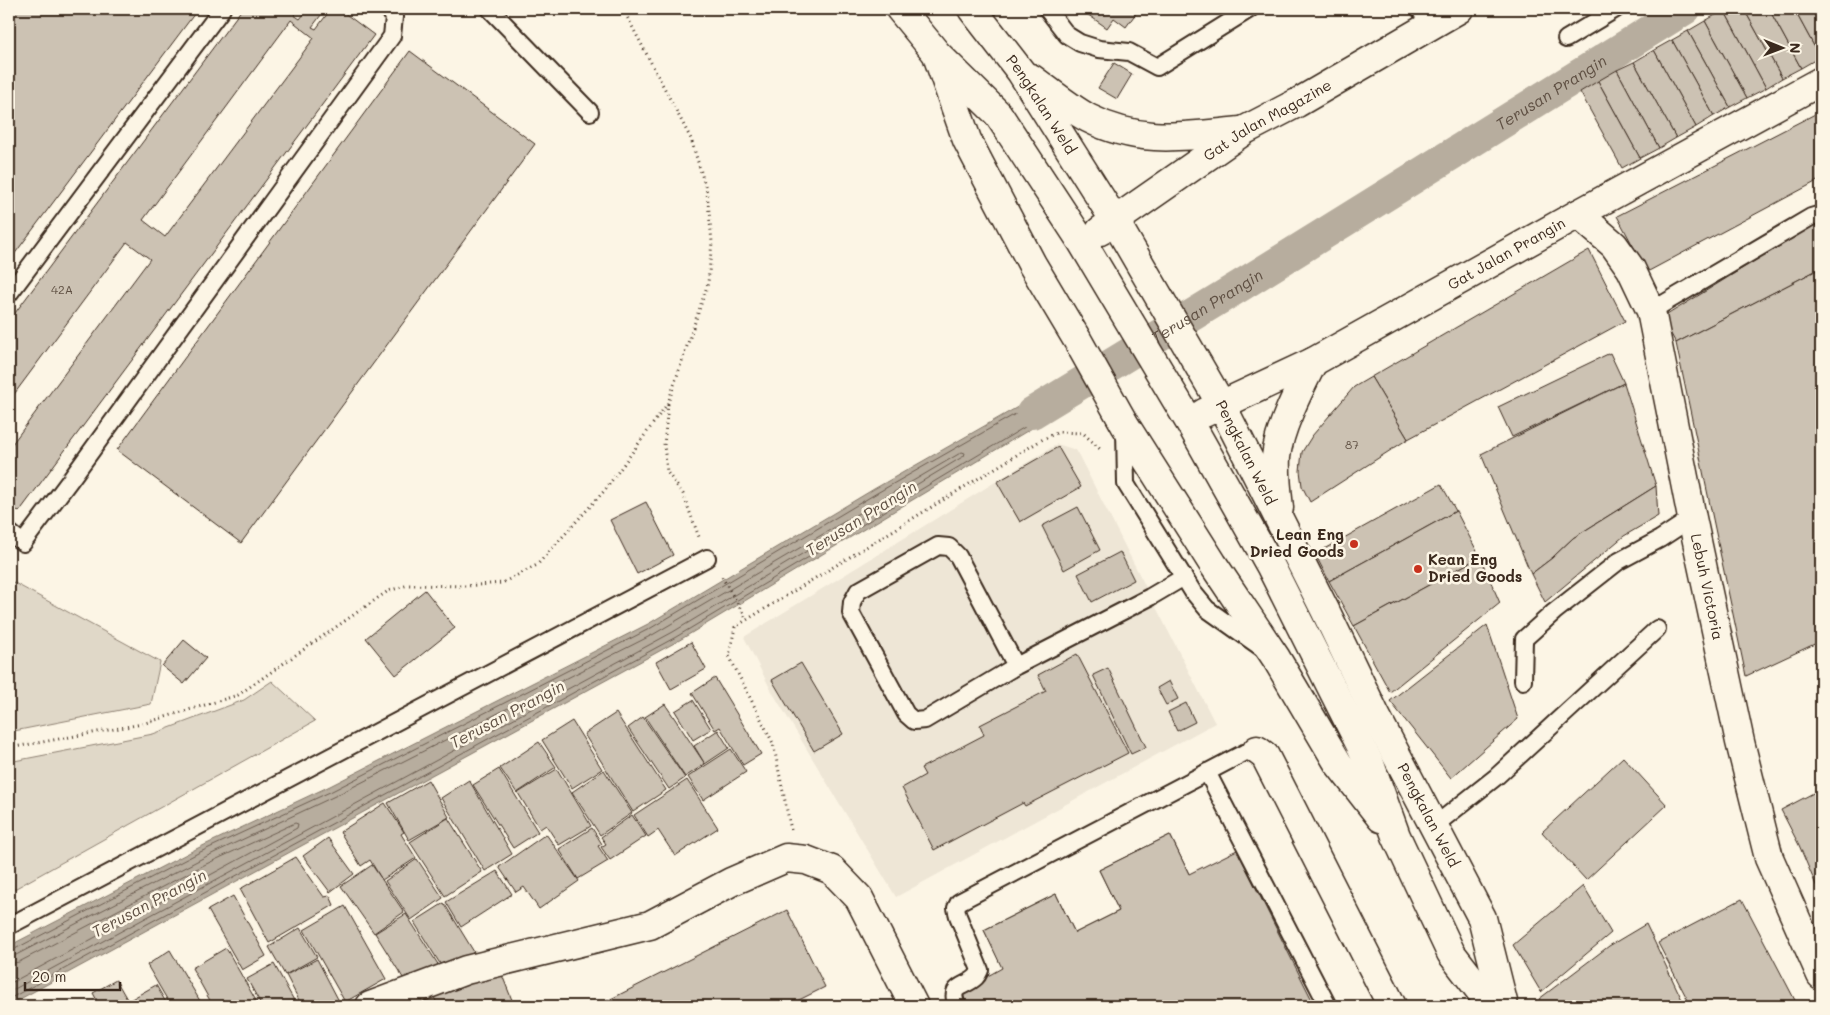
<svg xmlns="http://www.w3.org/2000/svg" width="1830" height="1015" viewBox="0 0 1830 1015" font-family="Mali,sans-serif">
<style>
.built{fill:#eee6d6}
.green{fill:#e0d8c8;stroke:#8e8173}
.water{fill:#b7ad9e;stroke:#85796b}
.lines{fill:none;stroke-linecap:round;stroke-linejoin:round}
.shore{stroke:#6d5e51;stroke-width:1}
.canal{stroke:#b7ad9e;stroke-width:32}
.building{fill:#ccc2b3;stroke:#3b2a1e;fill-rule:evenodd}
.lane-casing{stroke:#3b2a1e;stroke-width:20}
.street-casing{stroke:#3b2a1e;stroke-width:31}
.secondary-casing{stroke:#3b2a1e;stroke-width:31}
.primary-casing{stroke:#3b2a1e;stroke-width:31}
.path{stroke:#3b2a1e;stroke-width:3;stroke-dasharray:1 4;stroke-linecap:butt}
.lane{stroke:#fcf5e5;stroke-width:16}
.street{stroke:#fcf5e5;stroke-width:28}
.secondary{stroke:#fcf5e5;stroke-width:28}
.primary{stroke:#fcf5e5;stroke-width:28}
.poi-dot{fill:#c8321e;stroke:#fcf5e5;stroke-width:2}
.labels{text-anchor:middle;stroke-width:5;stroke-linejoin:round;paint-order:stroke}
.number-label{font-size:12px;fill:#5f5043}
.street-label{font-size:15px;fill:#3b2a1e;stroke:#fcf5e5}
.poi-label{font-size:15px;font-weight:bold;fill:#3b2a1e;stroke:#fcf5e5;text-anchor:end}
.water-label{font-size:16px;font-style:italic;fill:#605144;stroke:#fcf5e5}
</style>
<rect width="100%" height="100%" fill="#fcf5e5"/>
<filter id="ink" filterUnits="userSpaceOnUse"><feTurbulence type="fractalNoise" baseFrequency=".02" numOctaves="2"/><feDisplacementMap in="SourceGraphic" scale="10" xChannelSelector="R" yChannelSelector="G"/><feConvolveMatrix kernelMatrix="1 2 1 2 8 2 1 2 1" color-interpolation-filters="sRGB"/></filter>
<g filter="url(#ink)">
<polygon class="built" points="1057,444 1076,450 1215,723 896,897 771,690 744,637"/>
<g class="green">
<polygon points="9,580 160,662 151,704 9,732"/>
<polygon points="272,681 315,721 9,892 9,762 153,734 244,700"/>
</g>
<polygon class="water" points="1065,380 1077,401 678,641 9,1005 9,946 196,849 330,786 648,624 874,489"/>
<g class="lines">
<g class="shore">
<polyline points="9,950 13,950 198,853 332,791 651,628 877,493 1061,388 1064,388 1069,397 1068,401 676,637 9,999"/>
<polyline points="9,956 16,955 201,859 335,796 654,634 962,452 965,453 964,456 673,632 9,992"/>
<polyline points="9,964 19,962 204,865 295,823 298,824 297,828 9,984"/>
</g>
<path class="canal" id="s1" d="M1032,413L1240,286L1685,9"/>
</g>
<g class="building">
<polygon points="9,9 198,9 10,260 9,260"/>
<path d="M242,9H299L294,15L300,19L308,9H321L324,11L312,27L316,29L331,9H339L374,35L19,512L9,504V448L150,259L127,242L9,401V321ZM291,20L314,38L165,237L143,220Z"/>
<polygon points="1091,9 1139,9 1126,27 1114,18 1107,28 1087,14"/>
<polygon points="1727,9 1744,9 1782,78 1766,88 1724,10"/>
<polygon points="1744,9 1769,9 1801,68 1782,78"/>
<polygon points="1769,9 1794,9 1820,57 1801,68"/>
<polygon points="1794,9 1818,9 1821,15 1820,57"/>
<polygon points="1724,10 1766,88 1747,98 1705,21"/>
<polygon points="1705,21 1747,98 1730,107 1688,31"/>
<polygon points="1688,31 1730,107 1714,116 1672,40"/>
<polygon points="1672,40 1714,116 1696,127 1654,50"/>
<polygon points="1654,50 1696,127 1676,138 1634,62"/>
<polygon points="410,51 535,144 241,543 117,450"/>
<polygon points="1634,62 1676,138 1659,148 1617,70"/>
<polygon points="1114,63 1132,74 1117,99 1098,88"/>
<polygon points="1617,70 1659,148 1640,158 1598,81"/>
<polygon points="1598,81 1640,158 1622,168 1580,92"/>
<polygon points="1821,111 1821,179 1647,272 1617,216"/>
<polygon points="1819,221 1821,226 1821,268 1676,343 1662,318"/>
<polygon points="1589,250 1625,321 1408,439 1371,377"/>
<polygon points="1821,268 1821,641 1746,676 1676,343"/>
<polygon points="1610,353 1624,383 1512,437 1498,407"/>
<polygon points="1371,377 1408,439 1310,502 1302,486 1300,471 1302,452 1312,436 1354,387"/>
<polygon points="1624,383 1656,486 1573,538 1552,558 1531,574 1481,454"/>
<polygon points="1058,447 1081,487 1020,522 997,482"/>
<polygon points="1441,484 1456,511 1329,581 1315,554"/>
<polygon points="1656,486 1658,516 1624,536 1545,602 1531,574 1552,558 1573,538"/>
<polygon points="646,502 673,555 637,574 610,520"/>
<polygon points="1078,507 1100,550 1064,570 1042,526"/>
<polygon points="1456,511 1480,557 1354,626 1329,581"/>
<polygon points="1120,552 1134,580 1092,602 1078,574"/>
<polygon points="1480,557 1500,603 1390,692 1354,626"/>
<polygon points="425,590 455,628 396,675 366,638"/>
<polygon points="1487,625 1518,719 1451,778 1390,701"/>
<polygon points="184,640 206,658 184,684 162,666"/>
<polygon points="691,642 706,669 671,689 656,662"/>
<polygon points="1077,654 1128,753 1025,806 1023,803 934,850 902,788 925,775 921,768 984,735 980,725 1046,691 1038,675"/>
<polygon points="801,663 843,734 814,751 772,680"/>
<polygon points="1108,668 1146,747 1131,754 1093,675"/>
<polygon points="715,678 761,754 743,765 720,727 715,730 692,693"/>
<polygon points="1169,681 1178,699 1166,705 1157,688"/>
<polygon points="693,700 711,729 693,740 675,711"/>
<polygon points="1186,703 1195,722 1177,731 1168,712"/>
<polygon points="665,704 705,764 685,777 645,717"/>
<polygon points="616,713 666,790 633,812 584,734"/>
<polygon points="643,717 685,778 669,789 628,728"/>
<polygon points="572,721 602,769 572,788 542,740"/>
<polygon points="718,730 729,748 705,764 694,746"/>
<polygon points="539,742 556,767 517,793 500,768"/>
<polygon points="731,749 746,772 703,800 688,777"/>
<polygon points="1623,757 1667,805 1586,880 1542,832"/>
<polygon points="499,769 538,832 513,848 473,785"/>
<polygon points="557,769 591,826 559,845 546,825 540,829 518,793"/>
<polygon points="604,770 632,813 600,835 572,792"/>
<polygon points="428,780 449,817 409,840 388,803"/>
<polygon points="469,780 512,854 485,871 441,798"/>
<polygon points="687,780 718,828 675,856 658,830 648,837 634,815"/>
<polygon points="1821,789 1821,897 1799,845 1781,810"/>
<polygon points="385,803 404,832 401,834 416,858 382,880 370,860 361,866 340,832"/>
<polygon points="632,815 646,836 610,860 601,847 606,844 601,837"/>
<polygon points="448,818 482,872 445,896 410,842"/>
<polygon points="592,828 602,844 598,846 608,861 578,879 559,849"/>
<polygon points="546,834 579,881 539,909 524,887 516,892 499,867"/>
<polygon points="1170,835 1193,882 1232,862 1268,935 1232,953 1255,1001 1244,1006 1173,1006 1170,1000 1159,1006 984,1006 979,996 1009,981 984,930 1056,894 1075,933 1119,911 1099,870"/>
<polygon points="1170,835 1189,874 1237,850 1315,1006 968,1006 961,991 1002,968 984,930 1056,894 1075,933 1119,911 1099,870"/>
<polygon points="328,838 354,874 330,892 303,856"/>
<polygon points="296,857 324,897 330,896 334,905 269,943 240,889"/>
<polygon points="417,859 443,898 411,920 385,881"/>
<polygon points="372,865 404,912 374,933 341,886"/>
<polygon points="497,871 512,894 461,927 446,902"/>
<polygon points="1583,886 1611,933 1541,992 1513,945"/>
<polygon points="233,896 266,956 242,970 208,910"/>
<polygon points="1742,899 1798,1006 1691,1006 1658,943"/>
<polygon points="444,903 474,952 444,970 414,922"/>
<polygon points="345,906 386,979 345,1002 304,930"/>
<polygon points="787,910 825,987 787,1006 597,1006"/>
<polygon points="406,914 441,969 410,989 375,933"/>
<polygon points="1646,924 1685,1006 1543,1006 1539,999 1609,946"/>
<polygon points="300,928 317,957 285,975 269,947"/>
<polygon points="226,948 259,1006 213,1006 192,968"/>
<polygon points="170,950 203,1006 171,1006 147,965"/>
<polygon points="317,959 340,1003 333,1006 302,1006 286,975"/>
<polygon points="274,964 297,1006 262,1006 247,979"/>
<polygon points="500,970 512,1000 496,1006 438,1006 434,997"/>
<polygon points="116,980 128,1001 156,985 168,1006 100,1006 93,993"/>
<polygon points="421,999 424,1006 404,1006"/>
</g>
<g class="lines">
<g class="lane-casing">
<g id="lane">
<polyline points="490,9 590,112"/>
<polyline points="1047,9 1067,35 1080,43 1099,49 1129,52 1157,67 1250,9"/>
<polyline points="1420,9 1429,26"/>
<polyline points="1566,39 1616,9"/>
<polyline points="9,294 222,9"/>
<polyline points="1651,311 1811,217 1821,214"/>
<polyline points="1125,428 1126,484 1193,592 1207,609 1262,648"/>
<polyline points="9,532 23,543 71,479 392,36 394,17 388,9"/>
<polyline points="1016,666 958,556 949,547 938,546 858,591 852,602 851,613 906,714 914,721 925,720 1016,666 1150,597 1184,577"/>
<polyline points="1523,681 1524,639 1554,612 1619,561 1660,539 1692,518"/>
<polyline points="1207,772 1328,1006"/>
<polyline points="1434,826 1496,777 1657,629"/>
<polyline points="9,926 707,558"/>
<path d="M957,1006C948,984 965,988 976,977C978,975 979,972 980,970L958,916L956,908L959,902L1244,753L1257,750"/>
</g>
</g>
<g class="street-casing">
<g id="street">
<polyline points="1257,750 1265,756 1392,1006"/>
<polyline points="370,1006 466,970 650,925 731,882 786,858 806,860 832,870 859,898 914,1006"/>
</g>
</g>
<g class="secondary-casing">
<g id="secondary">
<path id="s2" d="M1578,214L1614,245L1631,269L1651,311L1692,518L1740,742L1769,858L1821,975"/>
</g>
</g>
<g class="primary-casing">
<g id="primary">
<polyline points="900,9 937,54 998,114 1082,242 1189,421 1271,567 1370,764 1396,836 1451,953 1492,1006"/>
<path id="s3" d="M972,9L1021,72L1115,221L1221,404L1325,610L1376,716L1482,918L1504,1006"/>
<polyline points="938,58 967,140 1032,264 1078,341 1125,425 1213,564 1276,658 1338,763 1381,818"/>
<path d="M1031,78C1049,91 1068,107 1088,118C1141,145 1186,136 1242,131"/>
<path id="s4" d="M1100,231L1245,130L1297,103L1459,9"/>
<path id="s5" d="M1204,413L1313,362L1578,214L1821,81"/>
<path d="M1279,508C1277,491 1275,474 1276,457C1279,428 1300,388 1313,362"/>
</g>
</g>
<g class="path">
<polyline points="668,404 664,445 667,472 683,494 699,537"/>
<polyline points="722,577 747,620"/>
<polyline points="9,748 142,724 238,695 388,591 408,585 466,586 502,583 537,565 605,490 668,403 708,283 712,242 707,192 691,139 623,9"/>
<polyline points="791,830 773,743 729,656 735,627 1043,439 1059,432 1083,433 1101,450"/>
</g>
<use href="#lane" class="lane"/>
<use href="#street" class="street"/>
<use href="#secondary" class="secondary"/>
<use href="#primary" class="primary"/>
</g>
</g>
<g class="poi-dot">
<circle cx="1354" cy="544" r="5"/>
<circle cx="1418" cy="569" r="5"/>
</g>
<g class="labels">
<g class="number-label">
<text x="62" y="294">42A</text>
<text x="1352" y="449">87</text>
</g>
<g class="street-label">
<text dy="5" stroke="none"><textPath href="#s3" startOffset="118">Pengkalan Weld</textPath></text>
<text dy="5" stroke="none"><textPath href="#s4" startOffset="201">Gat Jalan Magazine</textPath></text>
<text dy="5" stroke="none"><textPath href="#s5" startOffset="342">Gat Jalan Prangin</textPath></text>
<text dy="5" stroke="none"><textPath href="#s3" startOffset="522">Pengkalan Weld</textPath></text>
<text dy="5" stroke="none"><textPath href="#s2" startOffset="405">Lebuh Victoria</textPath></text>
<text dy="5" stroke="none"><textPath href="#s3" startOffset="928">Pengkalan Weld</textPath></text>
</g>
<g class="poi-label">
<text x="1344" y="540">Lean Eng<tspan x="1344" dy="17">Dried Goods</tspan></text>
<text x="1428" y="565" text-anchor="start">Kean Eng<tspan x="1428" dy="17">Dried Goods</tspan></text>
</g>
<g class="water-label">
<text dy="6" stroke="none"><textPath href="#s1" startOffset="610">Terusan Prangin</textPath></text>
<text dy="6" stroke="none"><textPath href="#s1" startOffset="205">Terusan Prangin</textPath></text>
<text transform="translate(861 518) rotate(-32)" y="6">Terusan Prangin</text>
<text transform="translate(507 714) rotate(-28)" y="6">Terusan Prangin</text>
<text transform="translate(149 903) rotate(-28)" y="6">Terusan Prangin</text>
</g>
</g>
<rect width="1830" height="1015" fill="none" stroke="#fcf5e5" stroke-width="30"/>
<rect x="15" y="15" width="1800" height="985" fill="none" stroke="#3b2a1e" stroke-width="2" filter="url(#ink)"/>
<g transform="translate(1782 48) rotate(91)" stroke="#fcf5e5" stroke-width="4" paint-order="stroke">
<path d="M0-4L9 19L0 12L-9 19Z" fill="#3b2a1e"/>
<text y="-8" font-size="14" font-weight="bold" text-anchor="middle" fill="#3b2a1e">N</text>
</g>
<path d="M25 982v8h95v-8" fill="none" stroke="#3b2a1e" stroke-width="2.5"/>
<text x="32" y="982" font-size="15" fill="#3b2a1e" stroke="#fcf5e5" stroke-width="4" paint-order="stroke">20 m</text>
</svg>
